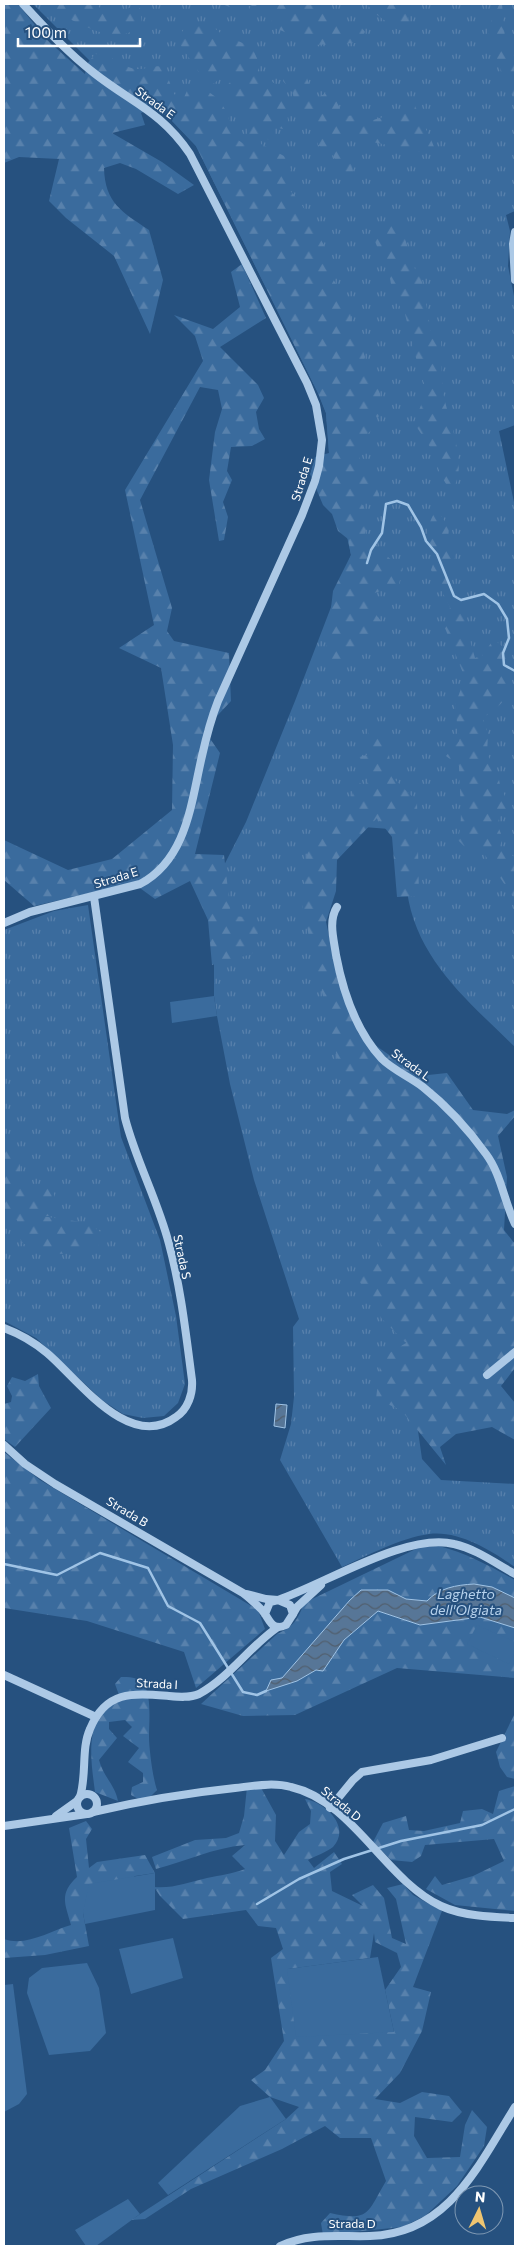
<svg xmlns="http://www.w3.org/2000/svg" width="519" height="2250" viewBox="0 0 519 2250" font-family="Commissioner,sans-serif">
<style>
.grass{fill:url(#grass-tufts)}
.forest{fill:url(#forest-firs);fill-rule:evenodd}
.garden{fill:#3a6b9d}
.water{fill:url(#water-waves);stroke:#a0c4e6}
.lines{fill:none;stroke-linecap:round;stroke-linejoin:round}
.stream{stroke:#a0c4e6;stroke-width:2.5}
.minor{stroke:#acc9e6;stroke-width:8}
.labels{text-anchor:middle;stroke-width:4;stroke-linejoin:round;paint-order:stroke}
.street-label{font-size:12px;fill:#fff;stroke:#26517f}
.water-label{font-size:14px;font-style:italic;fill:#b7d2ed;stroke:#26517f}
</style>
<defs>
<pattern id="grass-tufts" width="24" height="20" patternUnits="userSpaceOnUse" patternTransform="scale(1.25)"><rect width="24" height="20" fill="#3a6b9d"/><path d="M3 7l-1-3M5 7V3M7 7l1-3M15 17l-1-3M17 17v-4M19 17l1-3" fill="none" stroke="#5881ac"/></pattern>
<pattern id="forest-firs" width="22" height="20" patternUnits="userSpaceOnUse" patternTransform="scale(1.25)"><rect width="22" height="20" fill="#3a6b9d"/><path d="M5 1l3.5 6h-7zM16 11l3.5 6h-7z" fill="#5881ac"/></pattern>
<pattern id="water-waves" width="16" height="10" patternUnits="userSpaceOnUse" patternTransform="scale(1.25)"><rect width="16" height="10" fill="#577697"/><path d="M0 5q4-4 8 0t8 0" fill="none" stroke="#515f6e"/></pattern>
</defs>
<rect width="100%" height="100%" fill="#26517f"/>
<g class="grass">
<path d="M33,4H515V211L506,215L510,231L508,266L515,301V425L499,431L515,507V1047C469,1002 416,959 407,891C404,871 404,850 403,830L337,825L317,908L379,1155L422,1459L441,1480L515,1484V1567C492,1551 459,1530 429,1534C400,1538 369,1555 342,1567L280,1460L291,1424L294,1397L293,1327L299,1319L254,1180L230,1084L217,1016L214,996V885L246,822L295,701L351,555L329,453L326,413L318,393L196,146L168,116L100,71Z"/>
<polygon points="88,905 121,1137 160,1240 176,1316 185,1384 178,1403 164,1416 143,1418 123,1414 102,1400 36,1338 4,1321 4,930 54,911"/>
</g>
<g class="forest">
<path d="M4,4H18L46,39L85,74L87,64L95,54C112,54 124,68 136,69C146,70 152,64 164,67L174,94L183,100L189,86C217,89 230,109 232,136L244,144L248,142L246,120L222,91L234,78L226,74L213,84L198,71L177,40L187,24C206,26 216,23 226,41H238L252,47L260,65L256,75C292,85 282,104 291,131L275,127V138L271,141L260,135L261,144L284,156L294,175L287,188C308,206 315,235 332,257L331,276L349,304L352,327L341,334L359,339L365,357L361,370L378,382L383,412L377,418L372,408L361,414L375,427L358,442L360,459L374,481L379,495L374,503L358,493L359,500L376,528L366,530L363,539L372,540L389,558L403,568L399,584L372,594L373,611L385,626L333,669L326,651L333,591L351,555L348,539L338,531L332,514L323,505L310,474L315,457L329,453L326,413L318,393L196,146L168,117L152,108L141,113L145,125L112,133L162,162L194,185L178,194L136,169L120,163L104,168C105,203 122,212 149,230L163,280L150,334L114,256L66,218L49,201L59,159L19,157L4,163Z"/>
<path d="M49,4H96C106,16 121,13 133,6L140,8L142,24C117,50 81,22 53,12Z"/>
<polygon points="222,4 325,4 334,18 361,27 365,32 356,43 314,45 271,26 273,12 258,6 248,6 253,16"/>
<polygon points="367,4 402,4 411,24 398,30 373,12"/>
<polygon points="497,4 502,4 505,38 515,58 515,102 500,68 487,30 498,7"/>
<path d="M284,72L307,78L314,99L331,91L340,108L332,117L358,115L373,120L394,114L414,103C421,122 431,136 437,155L333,134L352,165L356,192L331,153L318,145L312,125L301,112L291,90L283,81Z"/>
<path d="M390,221L401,227L415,269L422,280L431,332L441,341C442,357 441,375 443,391C447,420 471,465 451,492L440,474L434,453L414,423L427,390L420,374L405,314L393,296L390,278L374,239Z"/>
<polygon points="242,264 266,318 220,347 258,385 264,398 256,412 259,429 265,439 252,446 231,447 227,471 232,480 223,502 228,517 224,540 219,541 209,480 215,432 222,409 218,390 200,387 140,500 172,608 167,631 174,641 229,653 231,701 204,730 220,753 195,854 224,855 231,916 246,917 260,927 252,954 212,965 208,920 190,881 155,899 133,883 34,906 4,880 4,840 68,870 112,859 172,810 173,745 161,668 119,648 154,625 125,490 203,361 195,336 174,315 213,329 240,307 231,272"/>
<path d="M437,509L449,528L448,539L456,553L448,575L449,588L466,605L467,630L475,658L483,655L493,640C498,642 502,645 504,650C509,662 513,690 504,700C499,707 490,712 483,718L488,734L487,754L498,774L500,785L509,806C497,819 495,822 503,838L499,848L515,857V900L481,849L468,850L458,840C464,815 459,792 459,766L446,756L459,741L455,705L465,678L445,628L448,621L450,607L431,570L435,559C425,539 425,527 437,509Z"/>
<polygon points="367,719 380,725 387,740 392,777 417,801 419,896 397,897 392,837 377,818 337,860 336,891 326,922 335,963 358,1033 419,1076 447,1073 473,1110 507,1114 515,1110 515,1116 498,1136 507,1177 504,1230 515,1244 515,1368 501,1386 515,1403 515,1440 492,1427 456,1434 440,1447 446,1465 401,1410 376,1399 381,1358 406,1343 382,1319 358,1279 373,1253 386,1255 368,1219 375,1164 347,1122 342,1079 302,905 307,854 329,814 350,807 355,780 366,787 371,771 359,757 370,754"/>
<path d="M4,1139L20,1162V1179L39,1190L53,1187L56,1210L49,1216H41L88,1223L102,1233L97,1249C68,1254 46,1259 21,1242L17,1220H4Z"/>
<polygon points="38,1374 39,1386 51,1408 15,1447 4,1439 4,1404 11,1402 12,1396 7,1386 12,1377 25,1381"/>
<polygon points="4,1452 40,1480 258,1610 265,1629 196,1688 184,1652 87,1621 4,1608"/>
<path d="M439,1546C466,1553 490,1566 515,1580V1598L492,1587L427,1601L406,1599L388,1590L350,1600L282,1678L266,1690L297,1681L316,1670L323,1671L344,1640L378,1611L420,1625L480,1617L515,1628V1678L397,1668L295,1715L243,1716L201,1704L277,1634C293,1627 298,1620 304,1603L420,1547Z"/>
<path d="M121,1677C128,1677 138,1677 143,1683C152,1695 149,1722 149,1736C149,1749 153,1779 157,1790L151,1796L140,1800L131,1795L132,1787L143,1782V1773L128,1762L139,1748L123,1736L132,1727L125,1720L109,1722V1729L117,1738L99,1760C103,1776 115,1785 118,1801L95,1792C92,1768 87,1740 98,1718C103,1709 113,1702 119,1695L115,1684Z"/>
<polygon points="514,1715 515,1715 515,1779 507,1777 500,1767 496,1752"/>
<path d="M260,1786L276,1815L275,1841L284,1855L299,1832L310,1824L311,1811L305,1799C324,1802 352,1826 333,1847C327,1852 315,1856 308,1860L314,1868L334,1852L342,1864L330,1872L332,1891L363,1906L352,1895L373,1885L384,1898L392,1938L406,1944L396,1899L387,1888L403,1884L413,1895L442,1911L413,1987L431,1992L422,2031L400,2073L375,2099L400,2103L422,2092L449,2096L462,2112L452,2122L415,2117L414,2136L427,2158L460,2157L465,2125L472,2110L487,2127L484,2146L457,2186L425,2216L402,2227L323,2235L321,2223L330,2213C370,2222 367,2213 386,2181L371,2138H340L325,2126L282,2149L191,2189L145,2219L131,2220L286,2119L299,2107L270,2097L251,2080L265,2070L284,2041L271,1958L283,1949L276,1928L258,1926L246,1910L183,1919L160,1896L154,1887C172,1889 189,1882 207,1878C221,1875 232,1874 245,1869L232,1856L245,1845C212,1848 187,1861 156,1869L152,1857L195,1840L226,1838L239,1833L244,1816L247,1787ZM374,1933L375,1942L397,1953L401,1967L385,1990L394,2032L288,1969L370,1958Z"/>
<polygon points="515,1786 515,1911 455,1905 426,1889 435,1876 442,1885 473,1876 504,1861 494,1839 425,1845 421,1856 412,1862 391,1860 373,1842 383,1823 406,1816 409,1830 424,1831 460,1823 463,1811 482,1809 493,1814 499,1791"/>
<path d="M86,1821L92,1829L86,1839L89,1868L97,1862L145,1855L155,1873L135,1876L83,1913L89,1946L45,1955L4,1958V1939C26,1947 50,1931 71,1925C65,1903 59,1894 77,1877L69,1828Z"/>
</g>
<g class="garden">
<polygon points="214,996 217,1016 172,1023 170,1002"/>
<polygon points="477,1625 515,1642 515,1652 509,1664 467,1644"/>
<polygon points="155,1873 155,1910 85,1924 83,1913 89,1884"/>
<polygon points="173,1938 183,1978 131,1994 119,1949"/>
<polygon points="378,1957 394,2032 296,2037 287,1969"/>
<polygon points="87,1963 99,1988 106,2033 90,2051 49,2055 27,1993 29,1978 42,1968"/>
<polygon points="13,1984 27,2094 19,2104 4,2112 4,1985"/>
<polygon points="270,2097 286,2119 168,2195 158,2183 240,2106"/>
<polygon points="128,2199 140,2214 96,2246 86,2246 75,2230"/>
</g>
<g class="water">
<polygon points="276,1404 287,1405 285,1428 274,1426"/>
<path d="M474,1584L492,1587L515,1598V1628L480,1617L420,1625L378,1611L344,1640L323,1671L316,1670L297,1681L266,1691L271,1680L282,1678L350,1600L361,1590H388L406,1599L427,1601C439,1588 456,1585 474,1584Z"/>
</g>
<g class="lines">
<g class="stream">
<polyline points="367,563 371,550 382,533 386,504 397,501 408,505 421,527 426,541 437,554 454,596 461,600 484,594 498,604 507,619 509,638 503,653 504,665 515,671"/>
<polyline points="4,1564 57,1575 100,1553 148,1568 168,1606 200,1623 243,1692 257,1695 266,1691"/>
<polyline points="257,1904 299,1879 344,1859 401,1841 482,1825 515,1809"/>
</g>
<g class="minor">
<polyline points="515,232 513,244 515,280"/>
<path d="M337,907C328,921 334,940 336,955C343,992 356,1031 382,1059C393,1070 410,1077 423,1087C447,1106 468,1129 486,1154C501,1174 504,1201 515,1224"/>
<path d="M4,923L30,912L140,884C187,859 191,803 202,756C206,738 211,719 218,701L302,515L315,481L319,466L322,440L316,405L307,383L190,154C161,111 132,103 94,73C68,53 45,28 23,4"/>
<path d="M4,1328C20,1334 34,1342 47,1353C78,1379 129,1452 176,1417C188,1409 193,1394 192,1380C186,1335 181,1288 169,1244C158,1201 136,1161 125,1118L94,897"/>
<polyline points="487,1375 515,1352"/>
<path d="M4,1445L25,1464L55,1484L243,1593C251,1599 256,1604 262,1610C270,1619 271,1632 286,1625L293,1614L290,1605L278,1600L270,1602L265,1614"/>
<path d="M247,1594L266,1599L278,1600C325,1584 407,1532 454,1544C476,1549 495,1563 515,1574"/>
<polyline points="293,1614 297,1607 321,1585"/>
<polyline points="4,1675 96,1717"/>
<circle cx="87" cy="1804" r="10"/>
<path d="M80,1797C87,1774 81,1749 90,1729C106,1690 133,1693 169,1696C179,1697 190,1698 199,1694C230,1677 250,1646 278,1627"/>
<polyline points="330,1808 353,1780 362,1772 431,1760 502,1738"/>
<path d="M93,1812C140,1801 187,1793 235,1788C253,1786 273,1782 291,1787C353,1801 385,1880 441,1906C463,1916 491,1917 515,1918"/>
<polyline points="56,1816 77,1801"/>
<polyline points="4,1826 87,1814"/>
<path d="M280,2246C310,2232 339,2237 370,2236C449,2234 479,2164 515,2107"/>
</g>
</g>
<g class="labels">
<g class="street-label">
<text transform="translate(155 103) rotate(36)" y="4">Strada E</text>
<text transform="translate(302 479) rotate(-73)" y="4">Strada E</text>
<text transform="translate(116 878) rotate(-17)" y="4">Strada E</text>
<text transform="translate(411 1065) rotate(36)" y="4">Strada L</text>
<text transform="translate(182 1257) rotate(78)" y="4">Strada S</text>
<text transform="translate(127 1512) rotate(31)" y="4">Strada B</text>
<text transform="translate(157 1684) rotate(3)" y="4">Strada I</text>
<text transform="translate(341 1804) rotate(39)" y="4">Strada D</text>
<text x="352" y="2228">Strada D</text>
</g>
<g class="water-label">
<text x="466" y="1599">Laghetto<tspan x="466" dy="16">dell'Olgiata</tspan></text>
</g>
</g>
<rect width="519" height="2250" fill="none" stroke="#ffffff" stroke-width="10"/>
<g transform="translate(479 2210) rotate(5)"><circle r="24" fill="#26517f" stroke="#7d97b2"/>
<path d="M0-4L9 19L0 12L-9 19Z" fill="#efc571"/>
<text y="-8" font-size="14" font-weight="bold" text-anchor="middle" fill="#ffffff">N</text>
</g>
<path d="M18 38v8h122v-8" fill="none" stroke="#ffffff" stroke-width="2.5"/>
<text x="25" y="38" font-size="15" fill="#ffffff" stroke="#26517f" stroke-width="4" paint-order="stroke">100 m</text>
</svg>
